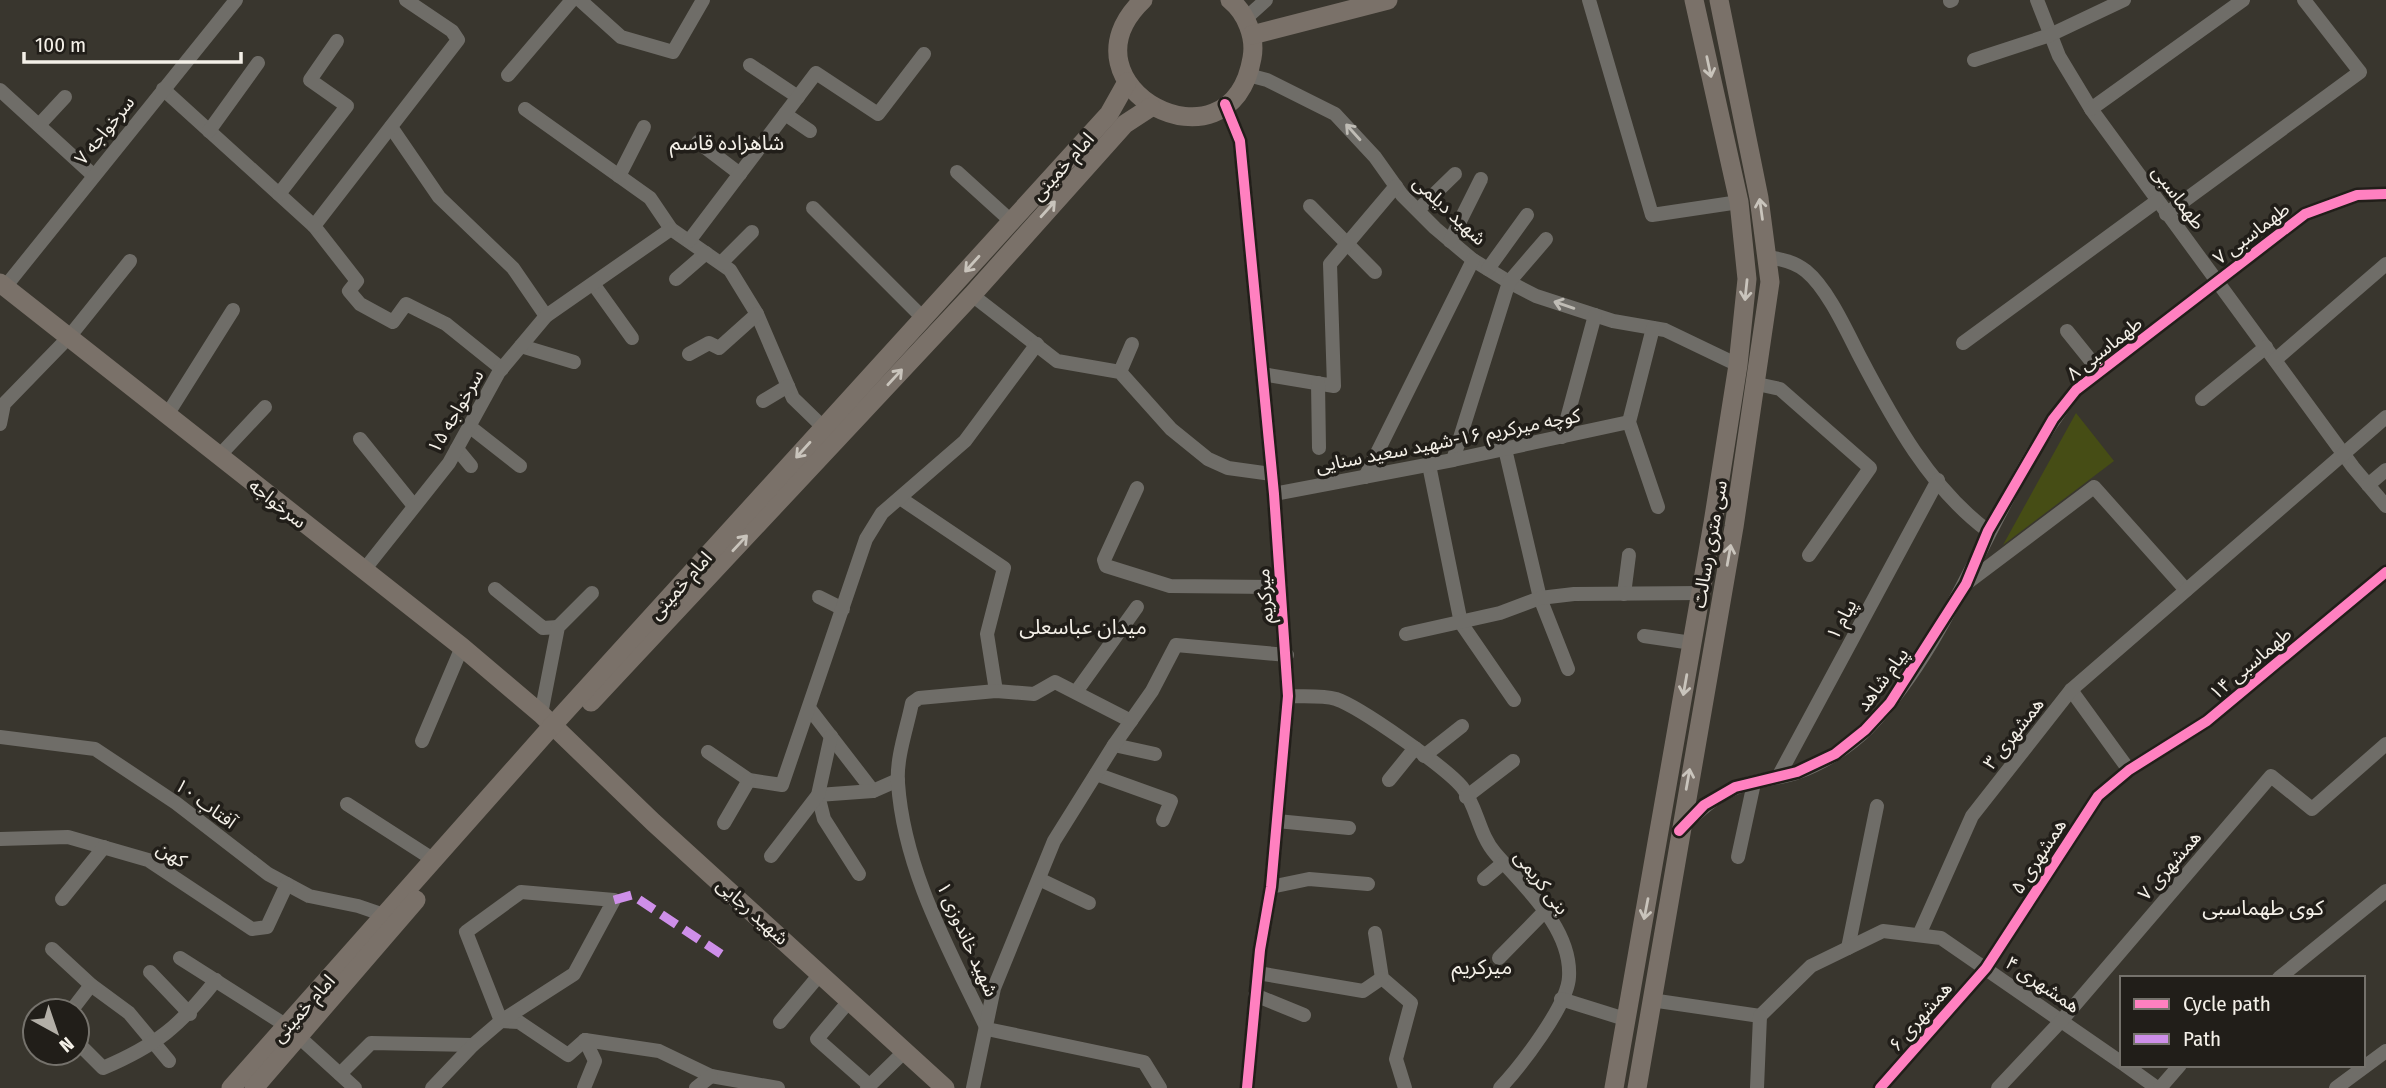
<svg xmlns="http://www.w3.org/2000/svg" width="2386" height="1088" viewBox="0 0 2386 1088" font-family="'Fira Sans Condensed','Noto Sans Arabic',sans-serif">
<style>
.green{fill:#464d15}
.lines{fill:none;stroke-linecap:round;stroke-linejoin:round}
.minor{stroke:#6f6d68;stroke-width:14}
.major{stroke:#7a7169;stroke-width:19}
.quiet{stroke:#ce8fe9;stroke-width:9;stroke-dasharray:18 9;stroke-linecap:butt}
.cycleway-casing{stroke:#211e19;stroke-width:15}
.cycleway{stroke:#ff80c0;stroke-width:10}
.oneway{stroke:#c9c4bc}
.oneway2{stroke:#bfbcb5}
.labels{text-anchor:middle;stroke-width:7;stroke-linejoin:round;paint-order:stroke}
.street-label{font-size:19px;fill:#f4f0e8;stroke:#211e19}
.neighbourhood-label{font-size:21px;fill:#f4f0e8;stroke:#211e19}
</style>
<rect width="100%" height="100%" fill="#39362e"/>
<polygon class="green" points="2076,413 2114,461 2003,545"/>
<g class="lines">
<g class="minor">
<polyline points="580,0 621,37 673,52 703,0"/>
<polyline points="1589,0 1652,215 1739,202"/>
<polyline points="2037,0 2059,56 2091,109 2353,467 2386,506"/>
<polyline points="1950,1 1952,0"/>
<polyline points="1245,19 1266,0"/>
<polyline points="1974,60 2050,35 2124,0"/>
<polyline points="750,65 798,97"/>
<polyline points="508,75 572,0"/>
<polyline points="1248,75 1267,80 1335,114 1375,157 1402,195 1435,228 1473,260 1509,282 1536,296 1613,321 1665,330 1738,365"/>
<polyline points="163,89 314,226 357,281 349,291 360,304 393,322 406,304 446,324 502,369"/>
<polyline points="0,90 93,175"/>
<polyline points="1225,104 1240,141 1274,494 1288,696 1271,887 1260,950 1247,1088"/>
<polyline points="525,109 650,198 671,229 730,270 757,314 793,398 823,427"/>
<polyline points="2091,109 2243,0"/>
<polyline points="785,114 810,131"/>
<polyline points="39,125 65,97"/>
<polyline points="391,127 439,197 513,268 546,316"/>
<polyline points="209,131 258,63"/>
<polyline points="698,142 740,174"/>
<polyline points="957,172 1011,221"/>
<polyline points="619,176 644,127"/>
<polyline points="279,194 347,106 310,80 337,41"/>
<polyline points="1310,206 1375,272"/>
<polyline points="813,208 923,318"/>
<polyline points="1418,210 1455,174"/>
<polyline points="2166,214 2360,72 2304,0"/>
<polyline points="314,226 458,40 452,31 406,0"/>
<polyline points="689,241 816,73 878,114 924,54"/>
<polyline points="1450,241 1481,179"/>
<path d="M1767,257C1782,259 1795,262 1806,271C1828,289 1847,332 1860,357C1893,420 1930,488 1988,531"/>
<polyline points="721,263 752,232"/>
<polyline points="1488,269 1527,215"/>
<polyline points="676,279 706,253"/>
<polyline points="594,285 632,338"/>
<polyline points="5,287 236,0"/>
<polyline points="972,295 1057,361 1120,372 1171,429 1208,459 1228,468 1272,474"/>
<polyline points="1653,328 1629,422 1658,507"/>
<polyline points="2067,331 2100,372"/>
<polyline points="1963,343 2157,201"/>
<polyline points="521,346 574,362"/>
<polyline points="689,354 709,343 719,348 757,314"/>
<polyline points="2275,360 2386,264"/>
<polyline points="1120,372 1132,344"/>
<polyline points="1262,374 1334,386 1330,264 1396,186"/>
<polyline points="1318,383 1319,448"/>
<polyline points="1757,384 1780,389 1870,468 1809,555"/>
<polyline points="2202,399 2266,347"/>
<polyline points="763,401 788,386"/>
<polyline points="167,415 233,310"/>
<polyline points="0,424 4,404 69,337 130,261"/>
<polyline points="469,426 520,466"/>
<polyline points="1562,437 1595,315"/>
<polyline points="360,439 414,506"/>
<polyline points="457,449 471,466"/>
<polyline points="1505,449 1540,598 1568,669"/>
<polyline points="219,456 265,407"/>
<polyline points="1453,460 1509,282 1546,239"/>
<polyline points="1429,465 1461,623 1514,700"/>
<polyline points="1365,477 1473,260"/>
<polyline points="2368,485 2386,470"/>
<polyline points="1137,488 1104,560 1106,566 1170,586 1281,587"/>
<polyline points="1274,494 1453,460 1629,422"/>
<polyline points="900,498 1004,568 987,634 996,691"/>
<polyline points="364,570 449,463 499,372 546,316 671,229"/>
<polyline points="1967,583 2094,487 2186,590"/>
<polyline points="495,589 543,628 558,627"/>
<polyline points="1624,594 1629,555"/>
<polyline points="819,597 843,609"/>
<polyline points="1406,634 1500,613 1540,598 1574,594 1701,593"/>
<polyline points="1644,636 1692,643"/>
<polyline points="2071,690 2129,770"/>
<polyline points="1076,692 1137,607"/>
<path d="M1288,696C1303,697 1322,695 1336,699C1360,707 1445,767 1462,787C1477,806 1479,835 1495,853C1524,887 1572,928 1569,977C1568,1005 1520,1067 1500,1088"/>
<polyline points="809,708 873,791"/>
<polyline points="541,714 558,627 592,593"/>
<polyline points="0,737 95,749 176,803 268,874 309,896 358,906 393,918"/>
<polyline points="422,741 462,647"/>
<polyline points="1114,745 1155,754"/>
<polyline points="708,752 749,780 782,785 866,539 882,513 965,441 1037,344"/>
<polyline points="1424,756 1462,726"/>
<polyline points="1096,774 1171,801 1163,820"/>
<polyline points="1778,777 1938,480"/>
<polyline points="1389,780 1415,748"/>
<polyline points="818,795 824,819 859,874"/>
<polyline points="818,795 873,791 898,780"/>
<polyline points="1466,797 1513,761"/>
<polyline points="347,804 434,860"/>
<polyline points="1277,821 1349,828"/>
<polyline points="724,823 749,780"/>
<path d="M1680,829C1697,813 1713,797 1735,788C1754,780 1777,779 1796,773C1822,764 1849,747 1868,728C1960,631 1993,493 2076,390L2305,214L2357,195L2386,194"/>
<polyline points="0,839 68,837 148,860 252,929 267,927 287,884"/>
<polyline points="771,856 818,795 831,736"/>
<polyline points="1738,857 1754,783"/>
<polyline points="1039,879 1089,903"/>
<polyline points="1484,879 1503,863"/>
<polyline points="1271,887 1309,879 1368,884"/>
<polyline points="62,899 104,847"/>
<polyline points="1375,933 1382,978 1411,1003 1396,1059 1405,1088"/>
<polyline points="1919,935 1972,816 2071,690 2386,417"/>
<polyline points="1848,948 1877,806"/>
<polyline points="52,949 91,985 129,1013 169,1061"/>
<polyline points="180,958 287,1026 355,1088"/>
<polyline points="1499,958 1544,912"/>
<polyline points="150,972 190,1014"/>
<polyline points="1258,973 1363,991 1382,978"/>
<polyline points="2279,978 2386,891"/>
<polyline points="1255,995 1304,1015"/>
<polyline points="1561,999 1625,1019"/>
<polyline points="850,1000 817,1039 869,1085"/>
<polyline points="1651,1000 1760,1016"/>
<polyline points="71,1011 91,985"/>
<polyline points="1760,1016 1811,966 1883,931 1941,938 2122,1063"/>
<polyline points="501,1021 519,1022 568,1055 585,1040"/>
<polyline points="780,1022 821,973"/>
<path d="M987,1029C950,951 904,871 898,783C896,758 907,728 912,703L919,698L996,691L1034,694L1055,682L1131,721"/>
<polyline points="987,1029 1144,1062 1160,1088"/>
<polyline points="585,1040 659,1051 711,1076 778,1088"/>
<path d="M77,1042L103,1068C157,1045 180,1026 216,980"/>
<polyline points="2125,1065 2157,1088"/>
<polyline points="340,1074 371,1043 473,1045"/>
<polyline points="432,1088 473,1045 501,1021 574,974 614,900 521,892 466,932 501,1021"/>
<polyline points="584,1088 595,1061 585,1040"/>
<polyline points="696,1088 711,1076"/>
<polyline points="867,1088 905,1051"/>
<polyline points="973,1088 994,988 1054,841 1114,745 1152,691 1176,645 1287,655"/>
<polyline points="1757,1088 1760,1016"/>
<polyline points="1880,1088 1986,968 2098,796 2129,770 2207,721 2386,572"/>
<polyline points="1998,1088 2062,1020 2271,776 2312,809 2386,744"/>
<polyline points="2160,1088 2180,1065"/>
<polyline points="2336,1088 2386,1051"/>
</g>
<g class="major">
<path d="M1143,0C1053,86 1231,181 1252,58C1256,37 1246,13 1230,0"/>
<polyline points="1252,35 1388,0"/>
<polyline points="0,283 462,647 541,714 653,822 945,1088"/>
<polyline points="591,702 972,295 1125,124 1151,107"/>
<polyline points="231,1088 553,725 1109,114 1127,82"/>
<polyline points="254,1088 416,900"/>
<polyline points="1614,1088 1713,523 1738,365 1747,279 1739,202 1694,0"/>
<polyline points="1637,1088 1734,527 1770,282 1759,198 1719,0"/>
</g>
<polyline class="quiet" points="614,900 632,895 721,954"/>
<g class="cycleway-casing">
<g id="cycleway">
<polyline points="1225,104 1240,141 1274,494 1288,696 1271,887 1260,950 1247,1088"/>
<polyline points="1679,831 1704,805 1735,787 1797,772 1835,754 1865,730 1890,703 1966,584 1988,531 2053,419 2076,390 2305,214 2357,195 2386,194"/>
<polyline points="1880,1088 1986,968 2098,796 2129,770 2207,721 2386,572"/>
</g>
</g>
<use href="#cycleway" class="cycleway"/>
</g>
<defs><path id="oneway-shaft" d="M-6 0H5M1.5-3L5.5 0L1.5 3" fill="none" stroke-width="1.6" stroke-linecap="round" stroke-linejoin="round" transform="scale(1.75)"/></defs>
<g class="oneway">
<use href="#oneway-shaft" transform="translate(1709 67) rotate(78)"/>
<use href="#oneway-shaft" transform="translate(1048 209) rotate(-48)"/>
<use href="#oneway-shaft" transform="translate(1761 209) rotate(-98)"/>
<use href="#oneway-shaft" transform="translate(972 264) rotate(132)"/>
<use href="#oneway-shaft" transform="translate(1746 290) rotate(96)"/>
<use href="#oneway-shaft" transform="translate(895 377) rotate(-47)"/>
<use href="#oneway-shaft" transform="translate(803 450) rotate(132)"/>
<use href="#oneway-shaft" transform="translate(740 543) rotate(-47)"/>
<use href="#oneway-shaft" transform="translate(1729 555) rotate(-80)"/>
<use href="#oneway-shaft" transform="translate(1685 685) rotate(100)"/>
<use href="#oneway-shaft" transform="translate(1688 779) rotate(-80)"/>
<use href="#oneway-shaft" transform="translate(1646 909) rotate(101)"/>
</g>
<g class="oneway2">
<use href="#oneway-shaft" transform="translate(1353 132) rotate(-132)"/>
<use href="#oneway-shaft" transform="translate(1564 305) rotate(-161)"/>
</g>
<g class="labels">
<g class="street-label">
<text transform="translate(104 130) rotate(-51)" y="7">سرخواجه ۷</text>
<text transform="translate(1062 166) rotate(-48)" y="7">امام خمینی</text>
<text transform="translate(2179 197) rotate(53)" y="7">طهماسبی</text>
<text transform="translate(1450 210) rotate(43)" y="7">شهید دیلمی</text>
<text transform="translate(2251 233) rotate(-37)" y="7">۷ طهماسبی</text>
<text transform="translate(2104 348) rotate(-38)" y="7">۸ طهماسبی</text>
<text transform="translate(455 411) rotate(-60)" y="7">سرخواجه ۱۵</text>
<text transform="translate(1448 440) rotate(-11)" y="7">کوچه میرکریم ۱۶-شهید سعید سنایی</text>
<text transform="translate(278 503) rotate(38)" y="7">سرخواجه</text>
<text transform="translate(1709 544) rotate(-80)" y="7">سی متری رسالت</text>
<text transform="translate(680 585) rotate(-48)" y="7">امام خمینی</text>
<text transform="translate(1264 596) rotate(-94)" y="7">میرکریم</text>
<text transform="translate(1841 619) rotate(-62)" y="7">۱ پیام</text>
<text transform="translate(2250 663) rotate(-40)" y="7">۱۴ طهماسبی</text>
<text transform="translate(1882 679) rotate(-54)" y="7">پیام شاهد</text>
<text transform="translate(2013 733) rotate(-52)" y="7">۳ همشهری</text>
<text transform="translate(206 803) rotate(36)" y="7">۱۰ آفتاب</text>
<text transform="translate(172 854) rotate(31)" y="7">کهن</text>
<text transform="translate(2038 856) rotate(-57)" y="7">۵ همشهری</text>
<text transform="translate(2169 865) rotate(-49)" y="7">۷ همشهری</text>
<text transform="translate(1542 882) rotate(52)" y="7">بنی کریمی</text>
<text transform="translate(753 911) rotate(42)" y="7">شهید رجایی</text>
<text transform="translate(968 939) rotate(66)" y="7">۱ شهید خاندوزی</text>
<text transform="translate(2043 984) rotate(34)" y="7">همشهری ۴</text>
<text transform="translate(303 1008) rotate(-48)" y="7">امام خمینی</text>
<text transform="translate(1920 1016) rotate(-49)" y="7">۶ همشهری</text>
</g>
<g class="neighbourhood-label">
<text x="727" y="150">شاهزاده قاسم</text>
<text x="1083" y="634">میدان عباسعلی</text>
<text x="2263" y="915">کوی طهماسبی</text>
<text x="1482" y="974">میرکریم</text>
</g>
</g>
<rect x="2120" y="976" width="245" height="91" fill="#211e19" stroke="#75726c" stroke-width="2"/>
<rect x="2134" y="999" width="35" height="10" fill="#ff80c0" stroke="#75726c" stroke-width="2"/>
<text x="2183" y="1011" font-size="21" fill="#f4f0e8">Cycle path</text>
<rect x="2134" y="1034" width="35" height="10" fill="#ce8fe9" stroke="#75726c" stroke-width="2"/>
<text x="2183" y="1046" font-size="21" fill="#f4f0e8">Path</text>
<g transform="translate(56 1032) rotate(140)"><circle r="33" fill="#211e19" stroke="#75726c" stroke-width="2"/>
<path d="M0-5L12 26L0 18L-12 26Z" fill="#b3afa7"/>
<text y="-10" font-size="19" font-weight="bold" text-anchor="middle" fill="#f4f0e8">N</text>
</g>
<path d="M24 52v10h217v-10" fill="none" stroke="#f4f0e8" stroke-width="3.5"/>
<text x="35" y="52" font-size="21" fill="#f4f0e8" stroke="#211e19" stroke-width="5" paint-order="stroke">100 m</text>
</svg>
